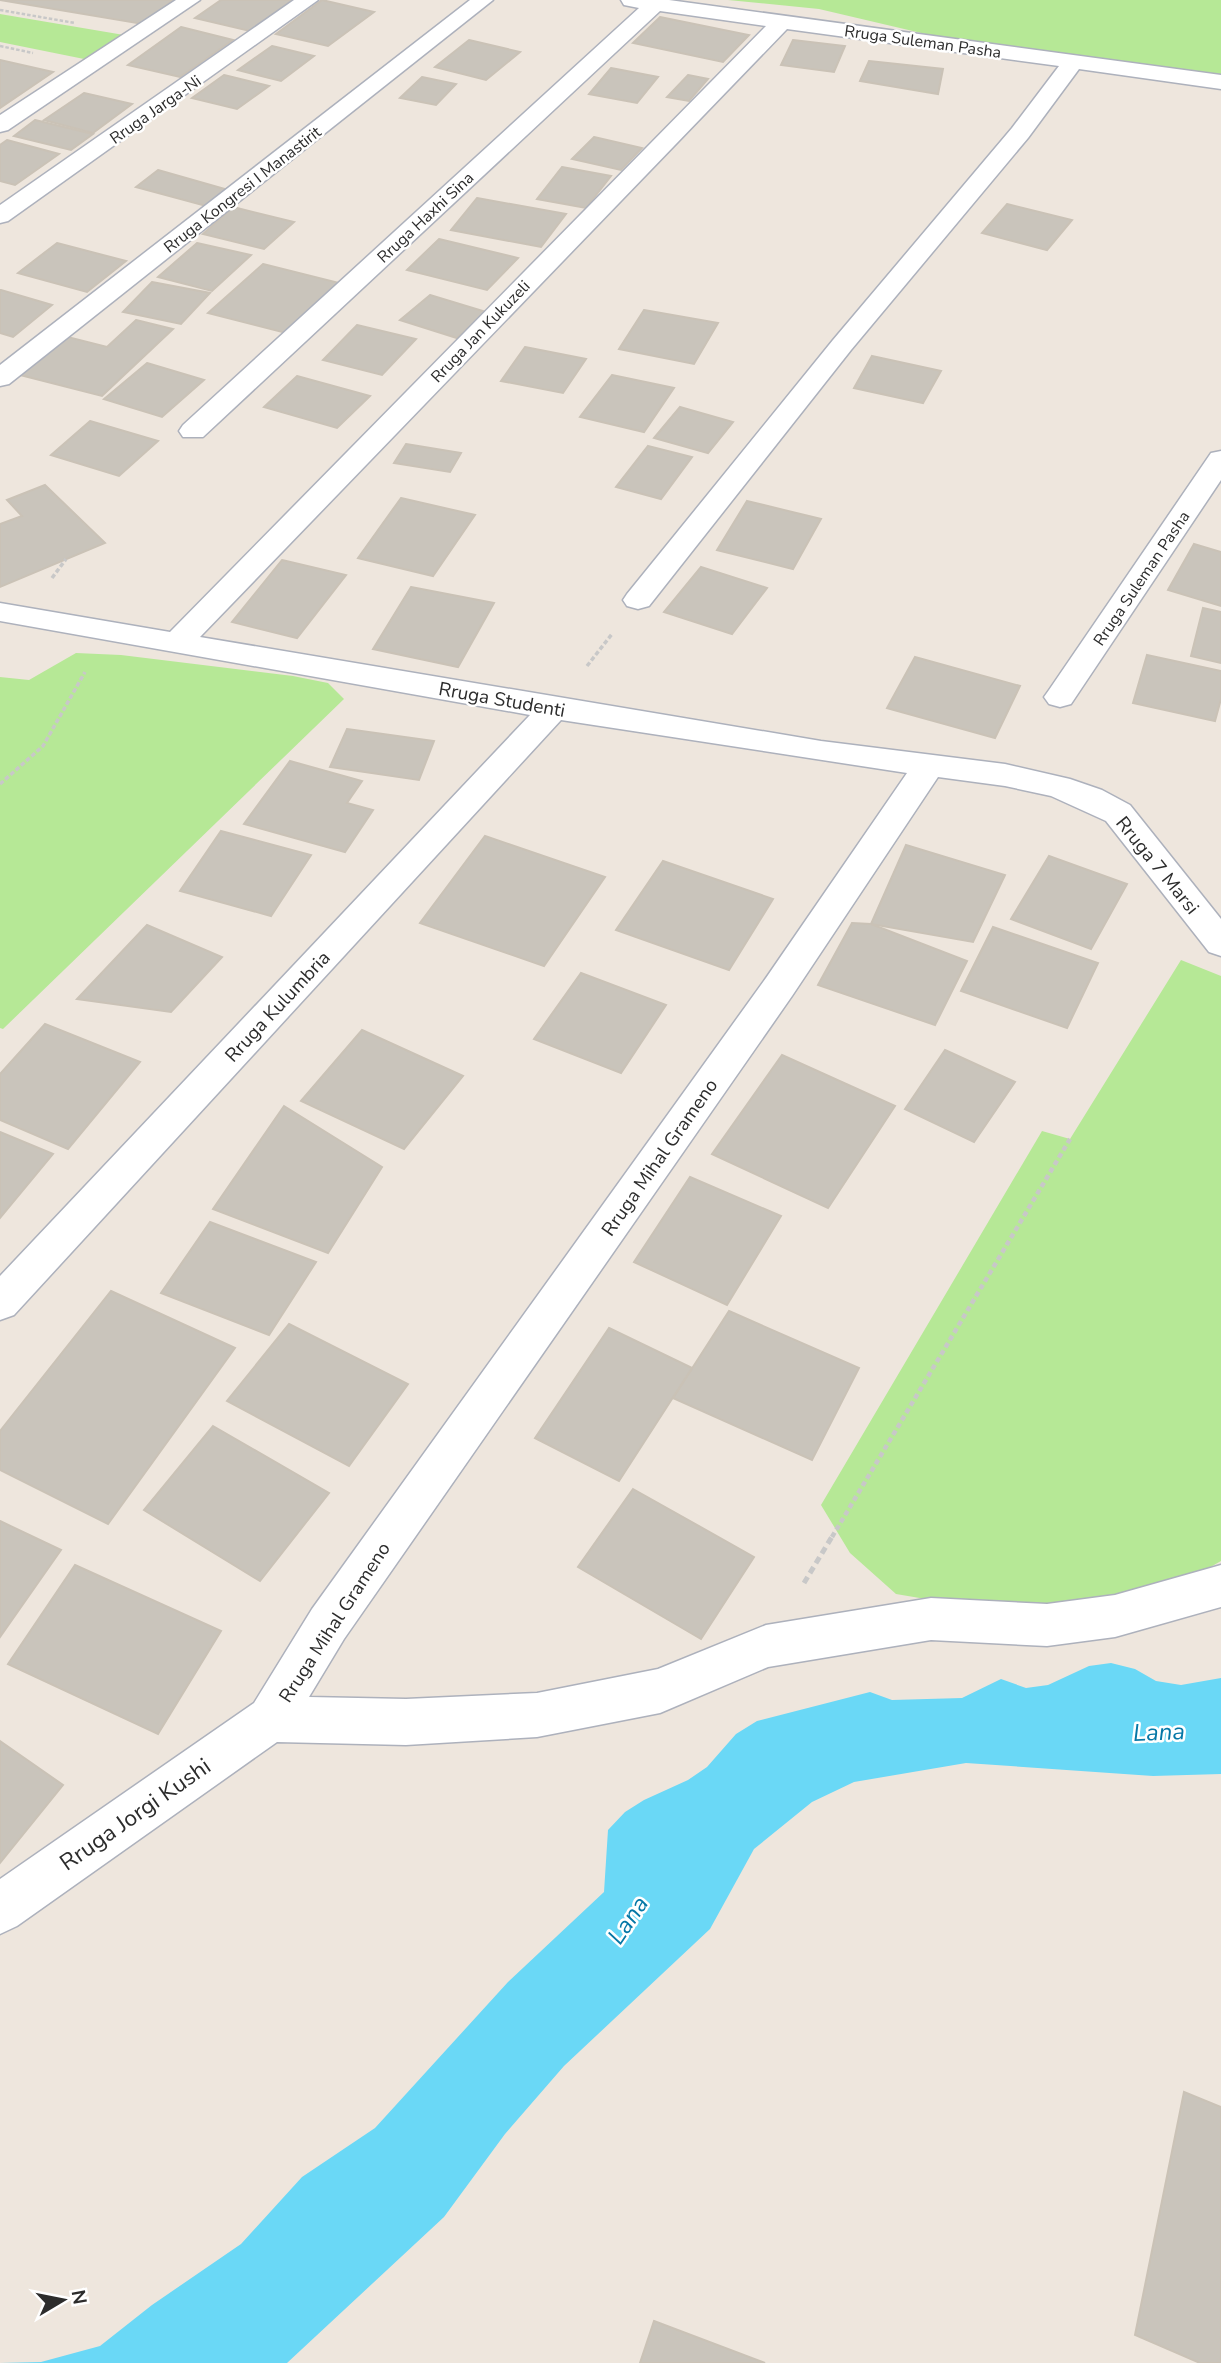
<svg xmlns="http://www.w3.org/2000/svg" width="1221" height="2363" viewBox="0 0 1221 2363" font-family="'Nunito Sans',sans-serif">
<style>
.green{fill:#b6e896}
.water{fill:#6ad8f6}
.building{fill:#c9c4bb;stroke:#cac2b6;stroke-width:2}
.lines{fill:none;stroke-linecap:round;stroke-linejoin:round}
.minor-casing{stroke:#adb1bc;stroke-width:3}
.path-far3{stroke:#c8c8c8;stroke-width:2.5;stroke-dasharray:3.5 2;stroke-linecap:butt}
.path-far2{stroke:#c8c8c8;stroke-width:3.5;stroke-dasharray:4.5 2.5;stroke-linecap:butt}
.path-far1{stroke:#c8c8c8;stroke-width:4.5;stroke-dasharray:5 3.5;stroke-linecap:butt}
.path{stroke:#c8c8c8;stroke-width:5;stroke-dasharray:7 4.5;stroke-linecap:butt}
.minor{fill:#fff;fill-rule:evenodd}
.labels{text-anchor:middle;stroke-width:5;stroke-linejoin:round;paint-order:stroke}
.far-street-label{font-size:16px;fill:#2c2c2c;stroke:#fff}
.street-label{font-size:19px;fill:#2c2c2c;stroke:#fff}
.near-street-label{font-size:23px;fill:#2c2c2c;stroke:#fff}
.near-water-label{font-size:24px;font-style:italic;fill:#0577a6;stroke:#fff}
</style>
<rect width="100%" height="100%" fill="#eee6dd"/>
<g class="green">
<polygon points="728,0 1221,0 1221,76 934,36 819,9"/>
<polygon points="0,14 124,35 89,60 0,42"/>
<polygon points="76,653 121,655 293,676 328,683 344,699 3,1029 0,1028 0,677 29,680"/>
<polygon points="1181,960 1221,976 1221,1561 1172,1589 1085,1609 979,1608 896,1594 850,1553 821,1505 1042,1131 1070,1139"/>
</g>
<polygon class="water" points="1111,1663 1135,1669 1156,1681 1181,1685 1221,1678 1221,1774 1153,1776 966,1763 854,1782 812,1802 754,1849 710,1929 564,2066 505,2134 444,2217 287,2363 0,2363 41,2362 100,2346 152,2305 241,2244 302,2177 375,2128 508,1982 604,1892 608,1830 625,1812 644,1800 688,1780 707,1767 736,1734 757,1721 870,1692 892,1700 962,1698 1001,1679 1026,1688 1048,1685 1089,1666"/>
<g class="building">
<polygon points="0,0 173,0 143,24"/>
<polygon points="221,0 289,0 291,1 250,31 195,18"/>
<polygon points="322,0 374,12 328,46 276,34"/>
<polygon points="660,17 749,35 723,62 633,43"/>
<polygon points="181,27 233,40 180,77 128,65"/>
<polygon points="469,40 520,52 486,80 435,67"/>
<polygon points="793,40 845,46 834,72 781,65"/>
<polygon points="272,46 314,56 281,81 238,70"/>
<polygon points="0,60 53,72 0,108"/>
<polygon points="869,61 943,69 938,94 860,81"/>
<polygon points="611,68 658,77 637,103 589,94"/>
<polygon points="224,75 269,86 237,109 192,98"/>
<polygon points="688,75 708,79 689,101 667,97"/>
<polygon points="422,77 456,84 436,105 400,98"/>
<polygon points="84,93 132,104 93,133 44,120"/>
<polygon points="35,120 93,134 71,150 14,136"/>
<polygon points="594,137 642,148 621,170 572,159"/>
<polygon points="7,140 59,154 15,185 0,181 0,145"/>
<polygon points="562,167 611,176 586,208 537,199"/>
<polygon points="158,170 228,190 206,206 136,187"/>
<polygon points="477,198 566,214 541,247 451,230"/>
<polygon points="1007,204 1072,220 1047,250 982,233"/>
<polygon points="233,207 294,222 264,249 203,234"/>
<polygon points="439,239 518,258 487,290 407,270"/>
<polygon points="57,243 126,261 87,292 18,273"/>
<polygon points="197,243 251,255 212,291 158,277"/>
<polygon points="263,264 339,283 286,333 208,313"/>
<polygon points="152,282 210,293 181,324 123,312"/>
<polygon points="0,290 1,290 52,305 13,337 0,333"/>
<polygon points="430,295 486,312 457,338 400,320"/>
<polygon points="644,310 718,323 694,364 619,349"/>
<polygon points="136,320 173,329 102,396 20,375 64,336 107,347"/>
<polygon points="357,325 416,339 382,375 323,360"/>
<polygon points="525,347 586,359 563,393 501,381"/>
<polygon points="872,356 941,371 923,403 854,388"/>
<polygon points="147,363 204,380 162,417 104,399"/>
<polygon points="612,375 674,388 644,432 580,417"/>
<polygon points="297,376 370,396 337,428 264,407"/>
<polygon points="680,407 733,422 708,453 654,438"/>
<polygon points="90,421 158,441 119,476 51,455"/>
<polygon points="406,444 461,453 450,472 394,463"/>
<polygon points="648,446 692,457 661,499 616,487"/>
<polygon points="45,485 105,543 0,587 0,524 22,516 7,500"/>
<polygon points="401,498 475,515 433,576 358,558"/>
<polygon points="747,501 821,519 793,569 717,550"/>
<polygon points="1194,544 1221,552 1221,606 1168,590"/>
<polygon points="282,560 346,575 297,638 232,622"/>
<polygon points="701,567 767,588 732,634 664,612"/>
<polygon points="411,587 494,603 458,667 373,649"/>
<polygon points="1203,608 1221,612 1221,663 1191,656"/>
<polygon points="1147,655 1221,671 1221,699 1215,721 1133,703"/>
<polygon points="915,657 1020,686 995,738 887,708"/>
<polygon points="347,729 434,741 419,780 330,767"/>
<polygon points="290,761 362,781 347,803 373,810 345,852 244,824"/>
<polygon points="221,831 311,855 271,916 180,891"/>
<polygon points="485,836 605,877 544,966 420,923"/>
<polygon points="906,845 1005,875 973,942 871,924"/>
<polygon points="1049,856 1127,884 1091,949 1011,919"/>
<polygon points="663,861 773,899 729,970 616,930"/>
<polygon points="852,923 871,924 967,961 935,1025 818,985"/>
<polygon points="147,925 222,957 171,1012 77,999"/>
<polygon points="993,927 1098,963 1067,1028 961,991"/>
<polygon points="581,973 666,1005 621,1073 534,1039"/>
<polygon points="45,1024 140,1062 68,1149 0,1120 0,1074"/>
<polygon points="362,1030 463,1076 404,1149 301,1101"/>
<polygon points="945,1050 1015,1082 974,1142 905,1109"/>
<polygon points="782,1055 895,1106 828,1208 712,1154"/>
<polygon points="284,1106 382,1167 328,1253 213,1209"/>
<polygon points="0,1132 53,1154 0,1218"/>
<polygon points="690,1177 781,1216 727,1305 634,1262"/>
<polygon points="210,1222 316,1262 269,1335 161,1293"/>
<polygon points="111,1291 235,1348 108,1524 0,1470 0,1431"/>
<polygon points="729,1311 859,1368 812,1460 673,1398"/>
<polygon points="289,1324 408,1384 349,1466 227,1401"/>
<polygon points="609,1328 692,1368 619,1481 535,1438"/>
<polygon points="213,1426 329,1493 260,1581 144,1510"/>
<polygon points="633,1489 754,1557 701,1639 578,1567"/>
<polygon points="0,1521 61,1550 0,1637"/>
<polygon points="75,1565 221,1631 158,1734 8,1664"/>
<polygon points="0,1741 63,1785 0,1863"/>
<polygon points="1184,2092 1221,2107 1221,2363 1200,2363 1135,2335"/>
<polygon points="654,2321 765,2363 640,2363"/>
</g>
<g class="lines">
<g class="minor-casing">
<g id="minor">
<polygon points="176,0 200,0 8,130 0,132 0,115"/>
<polygon points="294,0 318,0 8,221 0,223 0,205"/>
<polygon points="470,0 493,0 9,384 0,386 0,365"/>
<polygon points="621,0 669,0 1221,75 1221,89 1079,69 1028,138 851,350 649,606 638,609 627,606 623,600 627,594 833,340 1012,128 1059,66 787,29 200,637 821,741 1005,764 1070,779 1102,790 1130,805 1221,919 1221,956 1209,952 1106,821 1051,796 1005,786 938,777 792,996 344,1639 309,1697 406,1699 537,1693 658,1669 766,1625 931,1598 1047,1604 1115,1595 1221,1565 1221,1607 1115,1637 1047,1646 931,1640 768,1667 660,1713 537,1737 406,1745 277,1742 17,1926 0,1934 0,1879 254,1703 312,1609 766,978 907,773 561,720 14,1315 0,1320 0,1276 530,715 0,621 0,603 170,632 766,26 660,11 203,437 183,437 179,431 183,425 639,8 624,5"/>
<polygon points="1221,451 1221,480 1071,704 1060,707 1049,704 1044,697 1049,690 1211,453"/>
</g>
</g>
<g class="path-far3">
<polyline points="0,10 75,23"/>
<polyline points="0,46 33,53"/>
</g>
<g class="path-far2">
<polyline points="52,578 66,559"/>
<polyline points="587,666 612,634"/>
<polyline points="0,784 43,746 85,672"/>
</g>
<polyline class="path-far1" points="832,1537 1070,1139"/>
<polyline class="path" points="804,1583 833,1535"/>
<use href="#minor" class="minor"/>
</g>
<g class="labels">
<g class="far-street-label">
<text transform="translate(923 41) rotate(8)" y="6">Rruga Suleman Pasha</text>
<text transform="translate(155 109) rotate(-35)" y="6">Rruga Jarga-Ni</text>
<text transform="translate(242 189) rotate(-38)" y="6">Rruga Kongresi I Manastirit</text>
<text transform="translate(425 217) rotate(-43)" y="6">Rruga Haxhi Sina</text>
<text transform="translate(480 331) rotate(-46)" y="6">Rruga Jan Kukuzeli</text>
<text transform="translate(1141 578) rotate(-56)" y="6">Rruga Suleman Pasha</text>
</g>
<g class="street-label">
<text transform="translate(502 699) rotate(10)" y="7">Rruga Studenti</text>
<text transform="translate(1158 865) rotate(51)" y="7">Rruga 7 Marsi</text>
<text transform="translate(277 1006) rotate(-47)" y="7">Rruga Kulumbria</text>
<text transform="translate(659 1157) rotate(-55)" y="7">Rruga Mihal Grameno</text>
<text transform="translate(334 1622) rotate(-57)" y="7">Rruga Mihal Grameno</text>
</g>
<g class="near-street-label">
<text transform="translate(135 1814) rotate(-35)" y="8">Rruga Jorgi Kushi</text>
</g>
<g class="near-water-label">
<text transform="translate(1159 1732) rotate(-2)" y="8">Lana</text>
<text transform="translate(628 1920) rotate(-56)" y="8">Lana</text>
</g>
</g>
<g transform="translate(63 2300) rotate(80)" stroke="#ffffff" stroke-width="5" paint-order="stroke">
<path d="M0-5L12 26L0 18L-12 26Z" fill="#2c2c2c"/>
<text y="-10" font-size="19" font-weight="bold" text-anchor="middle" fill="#2c2c2c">N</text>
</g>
</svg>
